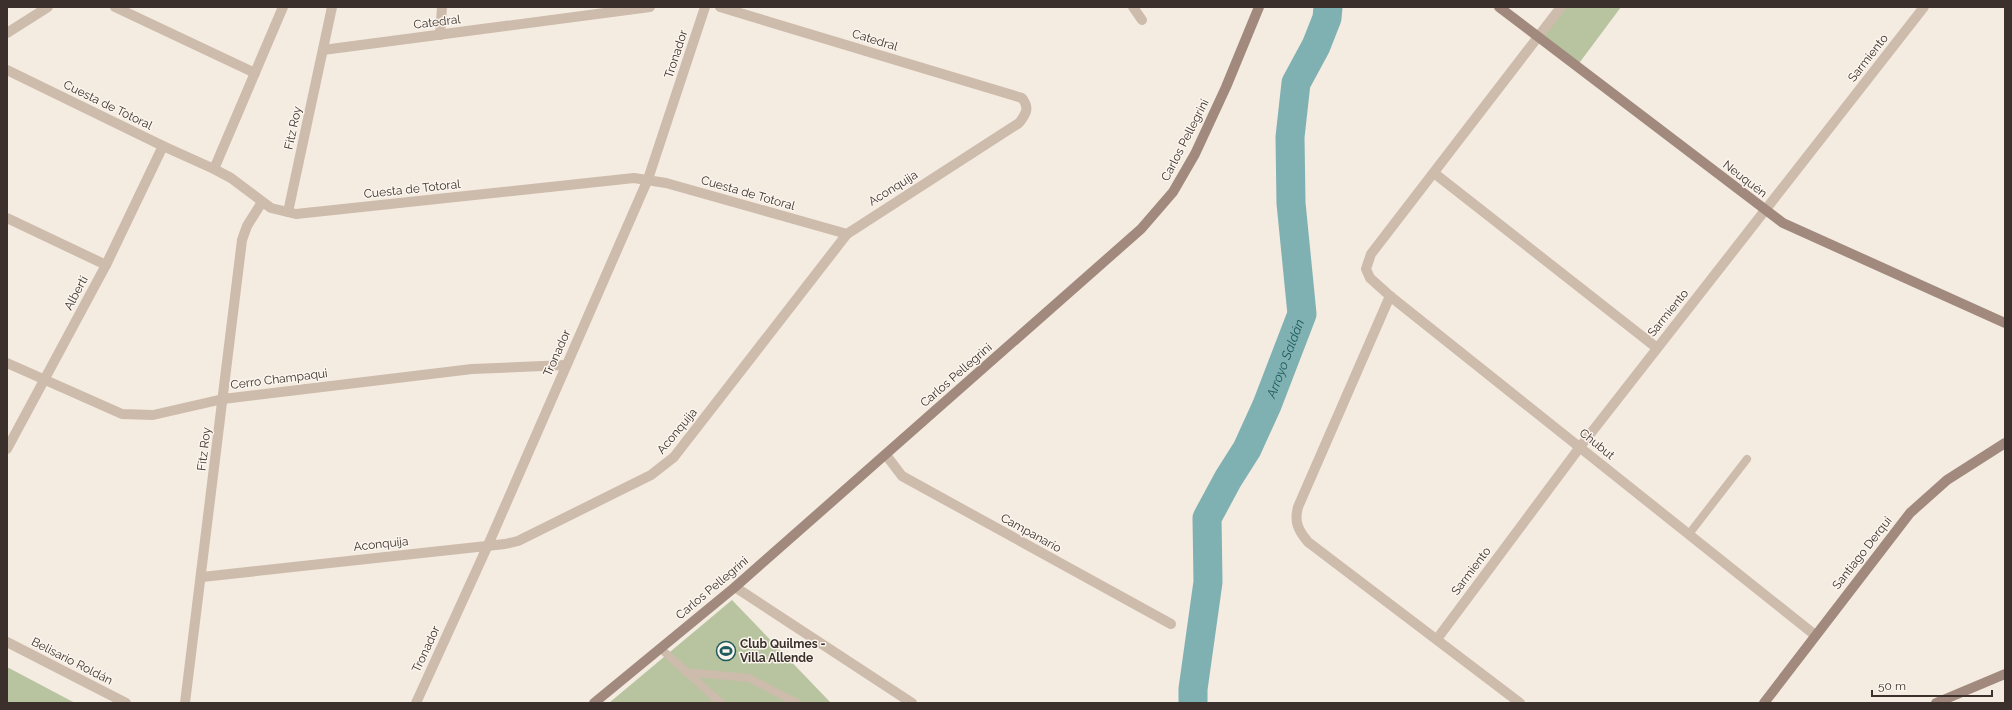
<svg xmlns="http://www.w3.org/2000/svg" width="2012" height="710" viewBox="0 0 2012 710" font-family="Raleway,sans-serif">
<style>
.green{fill:#b8c4a0}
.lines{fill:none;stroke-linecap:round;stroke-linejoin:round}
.river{stroke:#7fb0b2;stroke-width:29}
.lane{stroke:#cdbbac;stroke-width:8}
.street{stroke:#cdbbac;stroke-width:10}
.secondary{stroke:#a18a7d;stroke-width:10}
.labels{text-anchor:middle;stroke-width:3;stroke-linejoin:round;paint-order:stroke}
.street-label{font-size:12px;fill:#3b302b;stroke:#fbf5ee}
.poi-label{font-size:12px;font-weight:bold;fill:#3b302b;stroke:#fbf5ee;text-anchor:start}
.water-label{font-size:13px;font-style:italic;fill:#1f5a5e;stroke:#fbf5ee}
</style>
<rect width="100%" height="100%" fill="#f4ebe1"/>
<g class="green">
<polygon points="1561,7 1621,7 1577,66 1539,37"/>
<polygon points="732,600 831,703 609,703"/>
<polygon points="7,667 75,703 7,703"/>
</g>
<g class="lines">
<path class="river" id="s1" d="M1193,703V689L1208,582L1207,518L1228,479L1247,449L1267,405L1302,314L1291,203L1290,137L1296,83L1316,46L1327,18L1328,7"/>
<g class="lane">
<polyline points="1689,534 1747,459"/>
<polyline points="660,648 721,703"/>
<polyline points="686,672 749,678 797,703"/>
</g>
<g class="street">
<polyline points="115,7 255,73"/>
<polyline points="1133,7 1142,20"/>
<polyline points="1561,7 1371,254 1366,269 1370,278 1390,296 1815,635"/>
<polyline points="7,33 48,7"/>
<polyline points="440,35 442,7"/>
<polyline points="323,50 650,7"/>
<polyline points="7,70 163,146 214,169 231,178 271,208 296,214 634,178 666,183 847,234"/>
<polyline points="214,169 283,7"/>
<polyline points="1434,173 1657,348"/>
<polyline points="288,212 332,7"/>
<polyline points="7,218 106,265"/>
<path d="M1390,296L1298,507C1294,522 1298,530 1308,542L1520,703"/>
<polyline points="7,363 122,414 153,415 223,399 472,369 566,365"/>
<polyline points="7,449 106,265 163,146"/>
<polyline points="886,455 902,476 1171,624"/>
<path d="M202,577L505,544L518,541L651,475L674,457L847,234L1019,123C1026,114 1030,108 1022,98L720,7"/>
<polyline points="735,587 912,703"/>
<polyline points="1437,639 1580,447 1924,7"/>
<polyline points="7,642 126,703"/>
<polyline points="185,703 242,240 247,226 262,202"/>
<polyline points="416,703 488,545 648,179 705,7"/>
</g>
<g class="secondary">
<polyline points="1499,7 1783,223 2005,323"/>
<polyline points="594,703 735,587 1141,229 1173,192 1195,154 1226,87 1259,7"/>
<polyline points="1764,703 1910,513 1947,480 2005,443"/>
<polyline points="1936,703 2005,674"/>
</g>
</g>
<defs>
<g id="stadium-ring" transform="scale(1)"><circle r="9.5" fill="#fbf5ee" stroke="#1f5a5e" stroke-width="1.5"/><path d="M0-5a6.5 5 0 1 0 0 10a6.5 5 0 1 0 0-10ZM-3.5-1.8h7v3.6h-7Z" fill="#1f5a5e"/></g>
</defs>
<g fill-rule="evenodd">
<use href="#stadium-ring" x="726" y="651"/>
</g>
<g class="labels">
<g class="street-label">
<text transform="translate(437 22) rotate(-7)" y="4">Catedral</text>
<text transform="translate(875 40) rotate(17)" y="4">Catedral</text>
<text transform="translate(676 54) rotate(-72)" y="4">Tronador</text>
<text transform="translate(1868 58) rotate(-52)" y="4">Sarmiento</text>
<text transform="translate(108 105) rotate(26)" y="4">Cuesta de Totoral</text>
<text transform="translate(293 128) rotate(-78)" y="4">Fitz Roy</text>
<text transform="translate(1185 140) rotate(-63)" y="4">Carlos Pellegrini</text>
<text transform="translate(1745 179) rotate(38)" y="4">Neuquén</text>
<text transform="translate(893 188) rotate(-32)" y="4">Aconquija</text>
<text transform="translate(412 189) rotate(-6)" y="4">Cuesta de Totoral</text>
<text transform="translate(748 193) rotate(16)" y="4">Cuesta de Totoral</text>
<text transform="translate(76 293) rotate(-62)" y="4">Alberti</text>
<text transform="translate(1668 313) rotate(-51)" y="4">Sarmiento</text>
<text transform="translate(557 353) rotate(-66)" y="4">Tronador</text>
<text transform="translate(956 375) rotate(-41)" y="4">Carlos Pellegrini</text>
<text transform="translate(279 379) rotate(-7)" y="4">Cerro Champaqui</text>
<text transform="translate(677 431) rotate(-50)" y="4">Aconquija</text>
<text transform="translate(1597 444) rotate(39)" y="4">Chubut</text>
<text transform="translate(204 449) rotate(-83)" y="4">Fitz Roy</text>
<text transform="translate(1031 533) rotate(29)" y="4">Campanario</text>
<text transform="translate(381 544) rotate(-6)" y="4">Aconquija</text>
<text transform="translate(1862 553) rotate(-52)" y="4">Santiago Derqui</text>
<text transform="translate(1471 571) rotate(-53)" y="4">Sarmiento</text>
<text transform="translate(712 588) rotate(-40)" y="4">Carlos Pellegrini</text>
<text transform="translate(426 649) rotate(-65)" y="4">Tronador</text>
<text transform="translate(72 661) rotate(27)" y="4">Belisario Roldán</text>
</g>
<g class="poi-label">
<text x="740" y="648">Club Quilmes -<tspan x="740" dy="14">Villa Allende</tspan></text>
</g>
<g class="water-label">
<text dy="5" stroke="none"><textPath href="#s1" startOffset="364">Arroyo Saldán</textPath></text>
</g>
</g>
<rect width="2012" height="710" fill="none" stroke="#3b302b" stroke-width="16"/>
<path d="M1872 690v6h120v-6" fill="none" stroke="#3b302b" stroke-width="2"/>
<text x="1878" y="690" font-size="12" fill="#3b302b" stroke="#fbf5ee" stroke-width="3" paint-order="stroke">50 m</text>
</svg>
